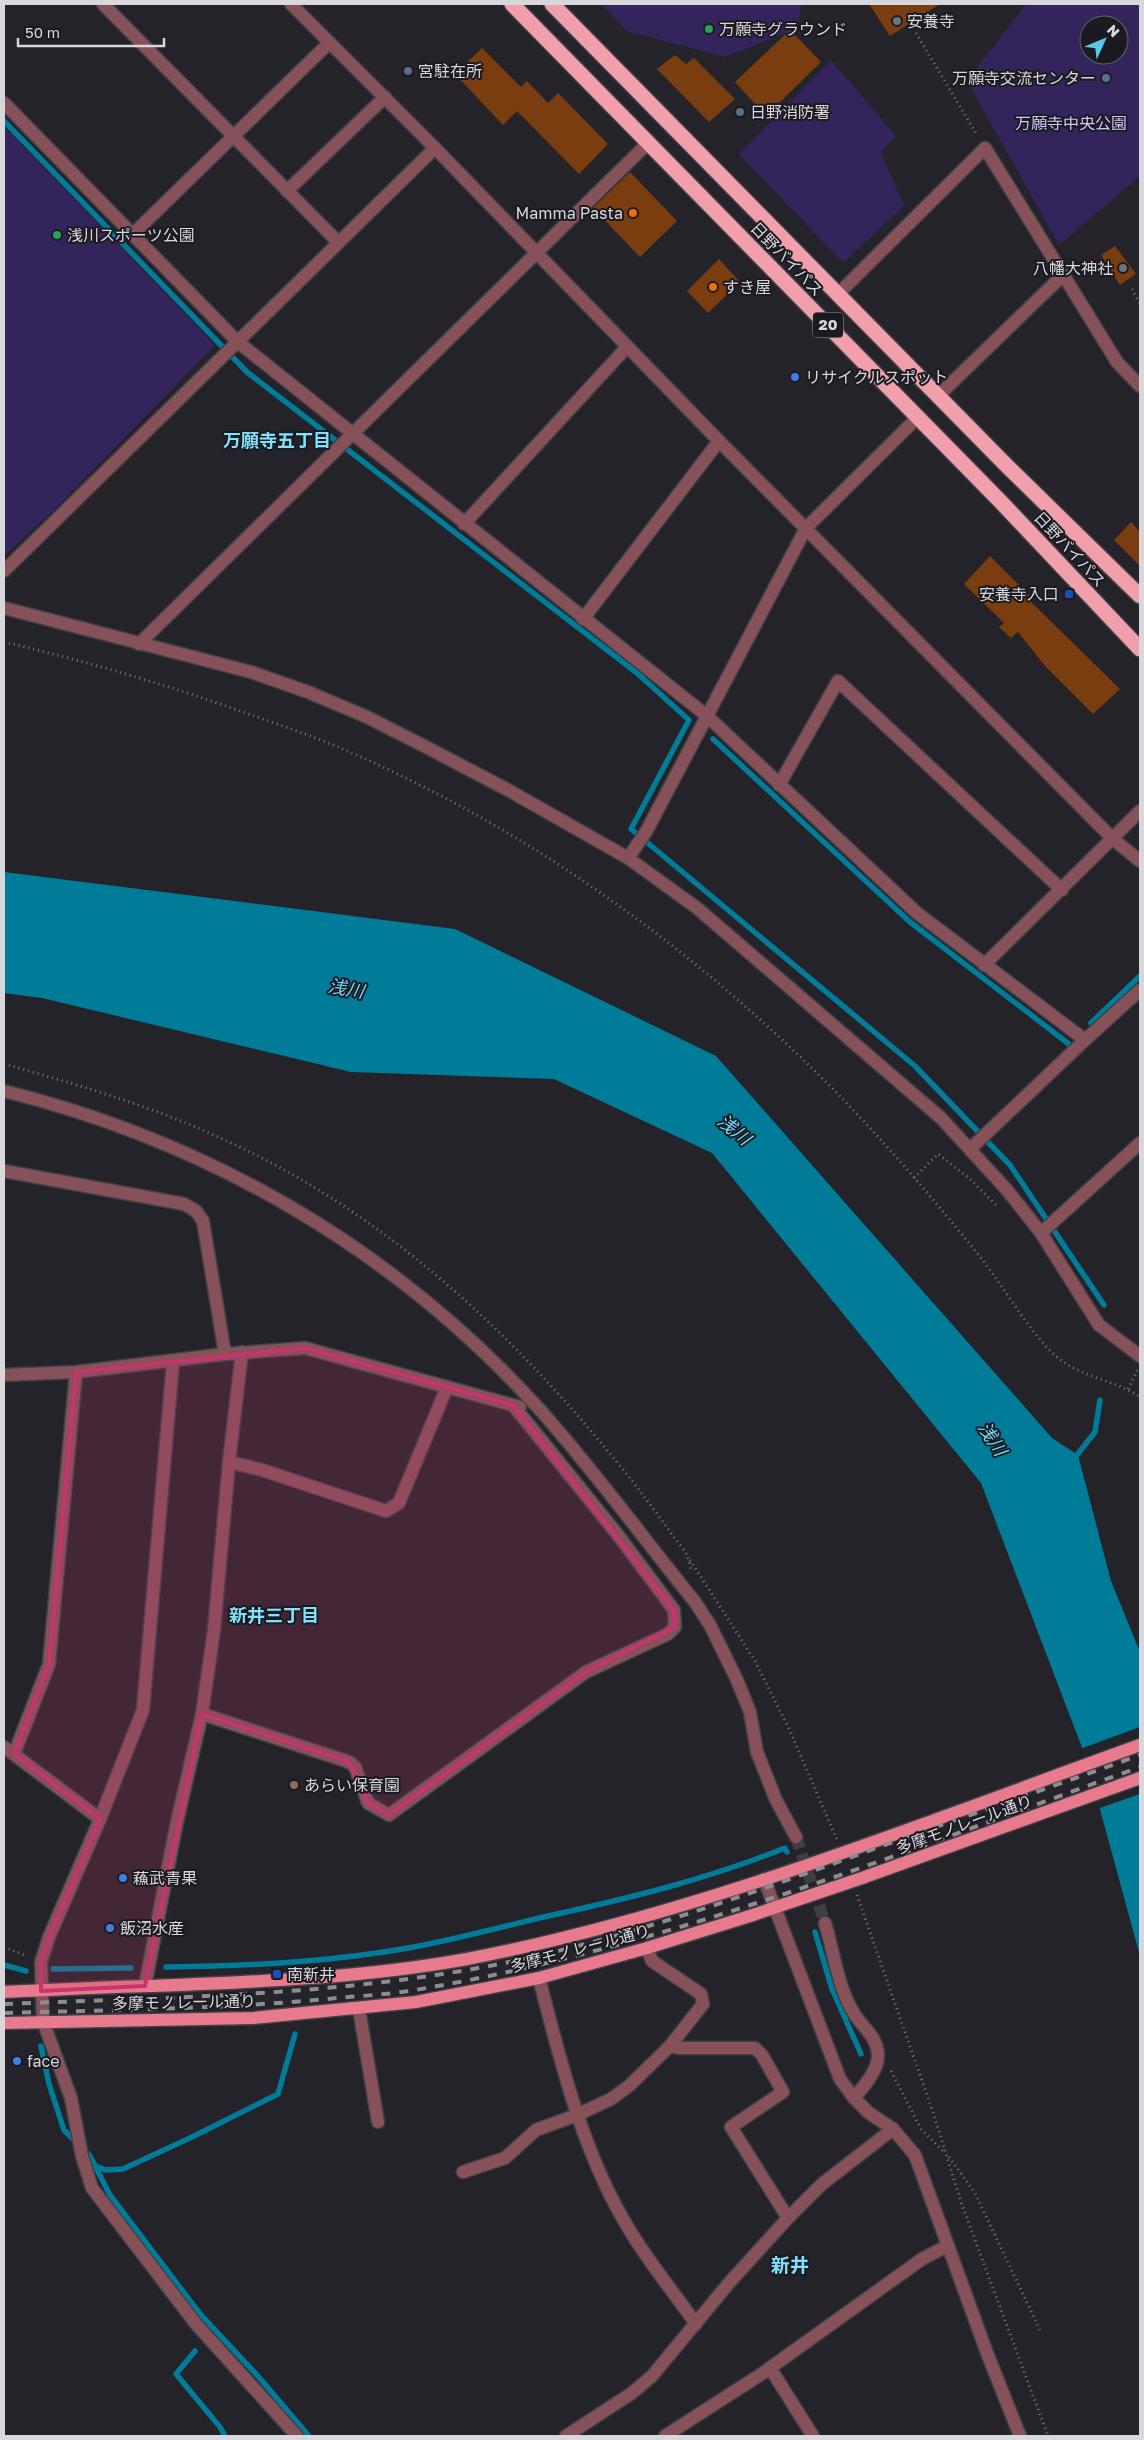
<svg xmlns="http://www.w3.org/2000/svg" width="1144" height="2440" viewBox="0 0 1144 2440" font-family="'Golos Text','Noto Sans JP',sans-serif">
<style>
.green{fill:#33245b;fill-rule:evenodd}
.water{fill:#007c99}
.pier{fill:#242329}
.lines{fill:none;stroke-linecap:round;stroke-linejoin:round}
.stream{stroke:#007c99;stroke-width:5.5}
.building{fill:#793d0f}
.minor-tunnel{stroke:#3f3e44;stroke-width:12;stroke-dasharray:12 6;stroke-linecap:butt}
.minor-casing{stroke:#414046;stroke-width:15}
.major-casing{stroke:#414046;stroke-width:15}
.highway-casing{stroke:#414046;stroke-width:18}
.path{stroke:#7b7a7f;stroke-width:3;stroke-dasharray:1 4;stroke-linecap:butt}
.minor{stroke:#865159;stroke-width:12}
.major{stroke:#e87a8d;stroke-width:12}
.highway{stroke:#f1a0ab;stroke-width:15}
.rail{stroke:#8d8c91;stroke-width:4;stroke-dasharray:9 9;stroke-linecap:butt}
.marked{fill:#c5356e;fill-opacity:0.2;stroke:#c5356e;stroke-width:4;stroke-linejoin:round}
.worship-dot{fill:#6b7280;stroke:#1b1a20;stroke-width:2}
.leisure-dot{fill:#2e9e5b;stroke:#1b1a20;stroke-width:2}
.service-dot{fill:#5c6f8a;stroke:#1b1a20;stroke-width:2}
.food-dot{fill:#e8710a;stroke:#1b1a20;stroke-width:2}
.shop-dot{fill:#3f7fe0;stroke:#1b1a20;stroke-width:2}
.transit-dot{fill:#1a4fb4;stroke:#1b1a20;stroke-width:2}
.education-dot{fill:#8d6e63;stroke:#1b1a20;stroke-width:2}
.labels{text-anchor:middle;stroke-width:4;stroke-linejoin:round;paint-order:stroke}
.shield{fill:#1b1a20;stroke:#9f9ea4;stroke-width:1}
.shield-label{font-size:15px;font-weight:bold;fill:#d8d7dc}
.poi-label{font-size:16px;fill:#d8d7dc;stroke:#1b1a20;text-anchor:start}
.park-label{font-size:16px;fill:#cfc5fe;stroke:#1b1a20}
.street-label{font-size:16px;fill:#d8d7dc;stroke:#1b1a20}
.neighbourhood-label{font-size:18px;font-weight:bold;fill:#7fe2fd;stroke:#1b1a20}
.water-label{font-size:18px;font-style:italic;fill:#74d8f9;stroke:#1b1a20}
.quarter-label{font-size:19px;font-weight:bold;fill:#7fe2fd;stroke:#1b1a20}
</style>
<rect width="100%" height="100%" fill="#242329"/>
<g class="green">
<polygon points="601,4 808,4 801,6 798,28 725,57 626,31"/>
<path d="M1026,4H1140V176L1059,245L967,81ZM1089,25H1119V55H1089Z"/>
<polygon points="831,60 896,136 881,152 904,206 843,263 739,154"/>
<polygon points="4,126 215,345 53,511 4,556"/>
</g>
<polygon class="water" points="4,872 455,929 716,1056 1052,1438 1078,1455 1111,1581 1140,1652 1140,1956 1086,1758 981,1483 712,1153 554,1079 351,1072 42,998 4,993"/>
<polygon class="pier" points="1140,1727 1140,1794 1097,1809 1080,1749"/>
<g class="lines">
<g class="stream">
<polyline points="4,121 247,372 637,673 689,720 631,829 915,1066 1010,1165 1104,1305"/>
<polyline points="713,739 910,922 1069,1044"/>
<polyline points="1091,1023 1140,976"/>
<polyline points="1073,1460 1095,1432 1100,1400"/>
<polyline points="815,1932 832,1989 861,2054"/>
<polyline points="4,1965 26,1971"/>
<path d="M166,1967C249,1966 332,1962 414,1947C456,1939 498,1928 539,1918C622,1900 706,1880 785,1848L787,1852"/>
<polyline points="53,1969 131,1968"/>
<polyline points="41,2046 49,2084 64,2130 76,2142"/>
<polyline points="82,2148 90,2156 110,2195 200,2314 257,2375 309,2436"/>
<polyline points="95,2166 106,2170 123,2169 192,2137 278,2094 295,2034"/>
<polyline points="195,2351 176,2374 220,2427 225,2436"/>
</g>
</g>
<g class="building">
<polygon points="869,4 940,4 890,36"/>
<polygon points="790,30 821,62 766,116 735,82"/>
<polygon points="482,48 521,87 527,81 548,103 558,93 608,144 579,174 517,111 503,125 455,74"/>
<polygon points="675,55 686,64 694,58 735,99 709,122 657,69"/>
<polygon points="630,172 677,221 640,257 593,208"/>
<polygon points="1115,246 1136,274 1120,285 1101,255"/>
<polygon points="719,259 740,282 708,313 687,291"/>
<polygon points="1131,522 1140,532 1140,566 1114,540"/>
<polygon points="990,556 1030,596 1027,598 1120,689 1093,714 1045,666 1018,632 1011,638 999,627 1004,623 964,584"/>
</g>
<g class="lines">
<polyline class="minor-tunnel" points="796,1837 825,1923"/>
<g class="minor-casing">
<g id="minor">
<polyline points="103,4 338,242"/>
<polyline points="291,4 435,148 719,441 1113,839 1140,861"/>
<polyline points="4,103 238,342 707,716 917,913 1085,1040 970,1149"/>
<polyline points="287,191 385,97"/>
<polyline points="133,234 329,43"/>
<polyline points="838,294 985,148 1117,362 1140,386"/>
<polyline points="938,396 1063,275"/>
<polyline points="464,524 627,347"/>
<polyline points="4,571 435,148"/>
<polyline points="4,608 251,672 308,692 367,717 428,748 508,790 628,858 697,908 941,1118 1007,1190 1041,1233 1099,1325 1140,1356"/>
<polyline points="583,619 719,441"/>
<polyline points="139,644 648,143"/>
<polyline points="779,785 838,681 1062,890"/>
<polyline points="628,858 646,832 806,528 918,417"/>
<polyline points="984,965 1140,811"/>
<polyline points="1085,1040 1140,990"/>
<path d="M4,1091C213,1143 398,1252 542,1412C596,1473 644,1539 695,1602L710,1625L737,1680L750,1712L757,1752L776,1800L796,1837"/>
<polyline points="4,1171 184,1204 196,1211 203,1221 225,1354"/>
<polyline points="1041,1233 1140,1143"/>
<polyline points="173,1362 143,1710 100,1819 49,1937 41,1962 43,2021 71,2098 82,2156 92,2188 196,2324 297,2436"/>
<polyline points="4,1375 76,1372 225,1354 305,1348 520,1407"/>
<polyline points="229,1462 262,1470 386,1511 399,1503 447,1387"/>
<polyline points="202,1714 349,1762 355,1767 368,1803 389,1815 586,1672 668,1634 675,1627 674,1610 618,1535 513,1405"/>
<polyline points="4,1747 100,1819"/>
<polyline points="14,1754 49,1664 76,1372"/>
<polyline points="764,1879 840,2079 854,2098 869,2113 893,2129 915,2155 987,2353 1020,2436"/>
<path d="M825,1923C834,1953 838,1989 855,2015C864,2029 877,2036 878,2055C878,2071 864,2086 854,2098"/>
<path d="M539,1978C561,2064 584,2158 632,2234C651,2265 675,2294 696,2324"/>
<polyline points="145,1986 177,1822 202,1714 214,1630 229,1462 242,1352"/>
<polyline points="359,2009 378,2122"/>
<polyline points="670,2046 678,2048 755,2048 762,2055 783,2092 731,2127 788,2218"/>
<polyline points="463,2172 505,2158 536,2130 577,2115 611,2099 629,2086 670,2046 703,2004 701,1994 652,1961 647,1948"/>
<polyline points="770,2368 813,2436"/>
<polyline points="566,2436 632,2393 652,2376 729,2283 788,2218 822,2184 893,2129"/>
<polyline points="665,2436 763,2373 922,2259 947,2246"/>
</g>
</g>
<g class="major-casing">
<g id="major">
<path d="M4,1992C53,1990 102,1987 151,1986C256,1982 363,1978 467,1959C697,1915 920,1824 1140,1745"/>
<polyline points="4,2023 253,2018 416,2002 539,1978 647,1948 750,1916 862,1878 1140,1778"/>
</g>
</g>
<g class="highway-casing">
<g id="highway">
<polyline points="512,4 1000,501 1140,649"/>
<polyline points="552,4 1008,467 1140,596"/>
</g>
</g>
<g class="path">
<polyline points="916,33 977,135"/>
<polyline points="1132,289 1140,304"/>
<path d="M4,642C86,661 167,685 246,713C279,725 313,736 345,750C524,827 685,942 823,1079C879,1135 931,1196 981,1258C1004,1287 1031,1335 1058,1358C1083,1378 1115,1380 1140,1397"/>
<path d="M4,1064C80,1085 157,1108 229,1142C379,1211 501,1322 606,1449C629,1476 650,1504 671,1533C676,1541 685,1549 688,1558C690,1562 690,1567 691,1571"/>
<polyline points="914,1178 938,1154 970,1179 998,1207"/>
<polyline points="1128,1389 1138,1369"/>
<polyline points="690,1560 755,1661 790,1731 837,1840"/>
<polyline points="857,1895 933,2112 962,2205 1048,2436"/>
<polyline points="4,1947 27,1956"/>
<polyline points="891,2071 921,2129 945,2153"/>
<polyline points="949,2157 975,2193 1040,2330"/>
</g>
<use href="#minor" class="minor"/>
<use href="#major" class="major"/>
<use href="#highway" class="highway"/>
<g class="rail">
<path d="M4,2004C176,1997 350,1996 519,1960C634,1935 747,1895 857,1855C951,1821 1046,1789 1140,1755"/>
<path d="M4,2013C112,2010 220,2009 327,1999C356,1996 386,1995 415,1990C666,1948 902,1852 1140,1767"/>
</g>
</g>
<path class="marked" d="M305,1348L513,1405L674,1610L675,1627L586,1672L389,1815L368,1803L349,1762L202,1714L145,1986L41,1991V1962L49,1937L100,1819L14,1754L49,1664L76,1372Z"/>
<g class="worship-dot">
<circle cx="897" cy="21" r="5"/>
<circle cx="1123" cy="268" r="5"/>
</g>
<g class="leisure-dot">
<circle cx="709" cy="29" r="5"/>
<circle cx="57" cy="235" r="5"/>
</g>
<g class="service-dot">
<circle cx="408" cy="71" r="5"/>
<circle cx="1106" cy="78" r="5"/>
<circle cx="740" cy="112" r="5"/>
</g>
<g class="food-dot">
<circle cx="633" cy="213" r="5"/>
<circle cx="713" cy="287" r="5"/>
</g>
<g class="shop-dot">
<circle cx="795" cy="377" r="5"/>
<circle cx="123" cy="1878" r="5"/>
<circle cx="110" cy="1928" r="5"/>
<circle cx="17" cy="2061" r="5"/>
</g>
<g class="transit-dot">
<rect x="1064" y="589" width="10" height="10" rx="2.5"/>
<rect x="272" y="1969" width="10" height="10" rx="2.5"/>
</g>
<circle class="education-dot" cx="294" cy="1785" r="5"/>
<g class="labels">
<rect class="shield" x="813" y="312.5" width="30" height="25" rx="4"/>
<g class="shield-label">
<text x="828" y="330">20</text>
</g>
<g class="poi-label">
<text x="907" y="27">安養寺</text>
<text x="719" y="35">万願寺グラウンド</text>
<text x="418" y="77">宮駐在所</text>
<text x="1096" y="84" text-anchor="end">万願寺交流センター</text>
<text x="750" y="118">日野消防署</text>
<text x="623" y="219" text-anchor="end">Mamma Pasta</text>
<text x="67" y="241">浅川スポーツ公園</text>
<text x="1113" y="274" text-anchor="end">八幡大神社</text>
<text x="723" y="293">すき屋</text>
<text x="805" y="383">リサイクルスポット</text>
<text x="1059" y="600" text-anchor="end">安養寺入口</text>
<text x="304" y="1791">あらい保育園</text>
<text x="133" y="1884">蘓武青果</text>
<text x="120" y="1934">飯沼水産</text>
<text x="287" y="1980">南新井</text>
<text x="27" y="2067">face</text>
</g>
<g class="park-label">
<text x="1071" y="129">万願寺中央公園</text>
</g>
<g class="street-label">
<text transform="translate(787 259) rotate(46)" y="6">日野バイパス</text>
<text transform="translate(1070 549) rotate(47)" y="6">日野バイパス</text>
<text transform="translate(964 1824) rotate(-20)" y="6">多摩モノレール通り</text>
<text transform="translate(580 1948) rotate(-15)" y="6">多摩モノレール通り</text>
<text transform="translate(184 2002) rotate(-1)" y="6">多摩モノレール通り</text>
</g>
<g class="neighbourhood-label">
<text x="277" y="447">万願寺五丁目</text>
<text x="274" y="1622">新井三丁目</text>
</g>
<g class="water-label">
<text transform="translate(346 989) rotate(10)" y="6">浅川</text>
<text transform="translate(734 1130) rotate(40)" y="6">浅川</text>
<text transform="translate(992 1439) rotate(57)" y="6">浅川</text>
</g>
<g class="quarter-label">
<text x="790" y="2272">新井</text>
</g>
</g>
<rect width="1144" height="2440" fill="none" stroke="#d8d7dc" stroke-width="10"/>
<g transform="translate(1104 40) rotate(46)"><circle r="24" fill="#1b1a20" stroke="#67666b"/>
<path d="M0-4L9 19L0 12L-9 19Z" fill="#59c8e5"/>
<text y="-8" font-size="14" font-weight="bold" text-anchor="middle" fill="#d8d7dc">N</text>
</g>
<path d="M18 38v8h146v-8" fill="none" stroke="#d8d7dc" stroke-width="2.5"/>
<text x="25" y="38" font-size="15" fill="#d8d7dc" stroke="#1b1a20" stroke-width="4" paint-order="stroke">50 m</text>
</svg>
